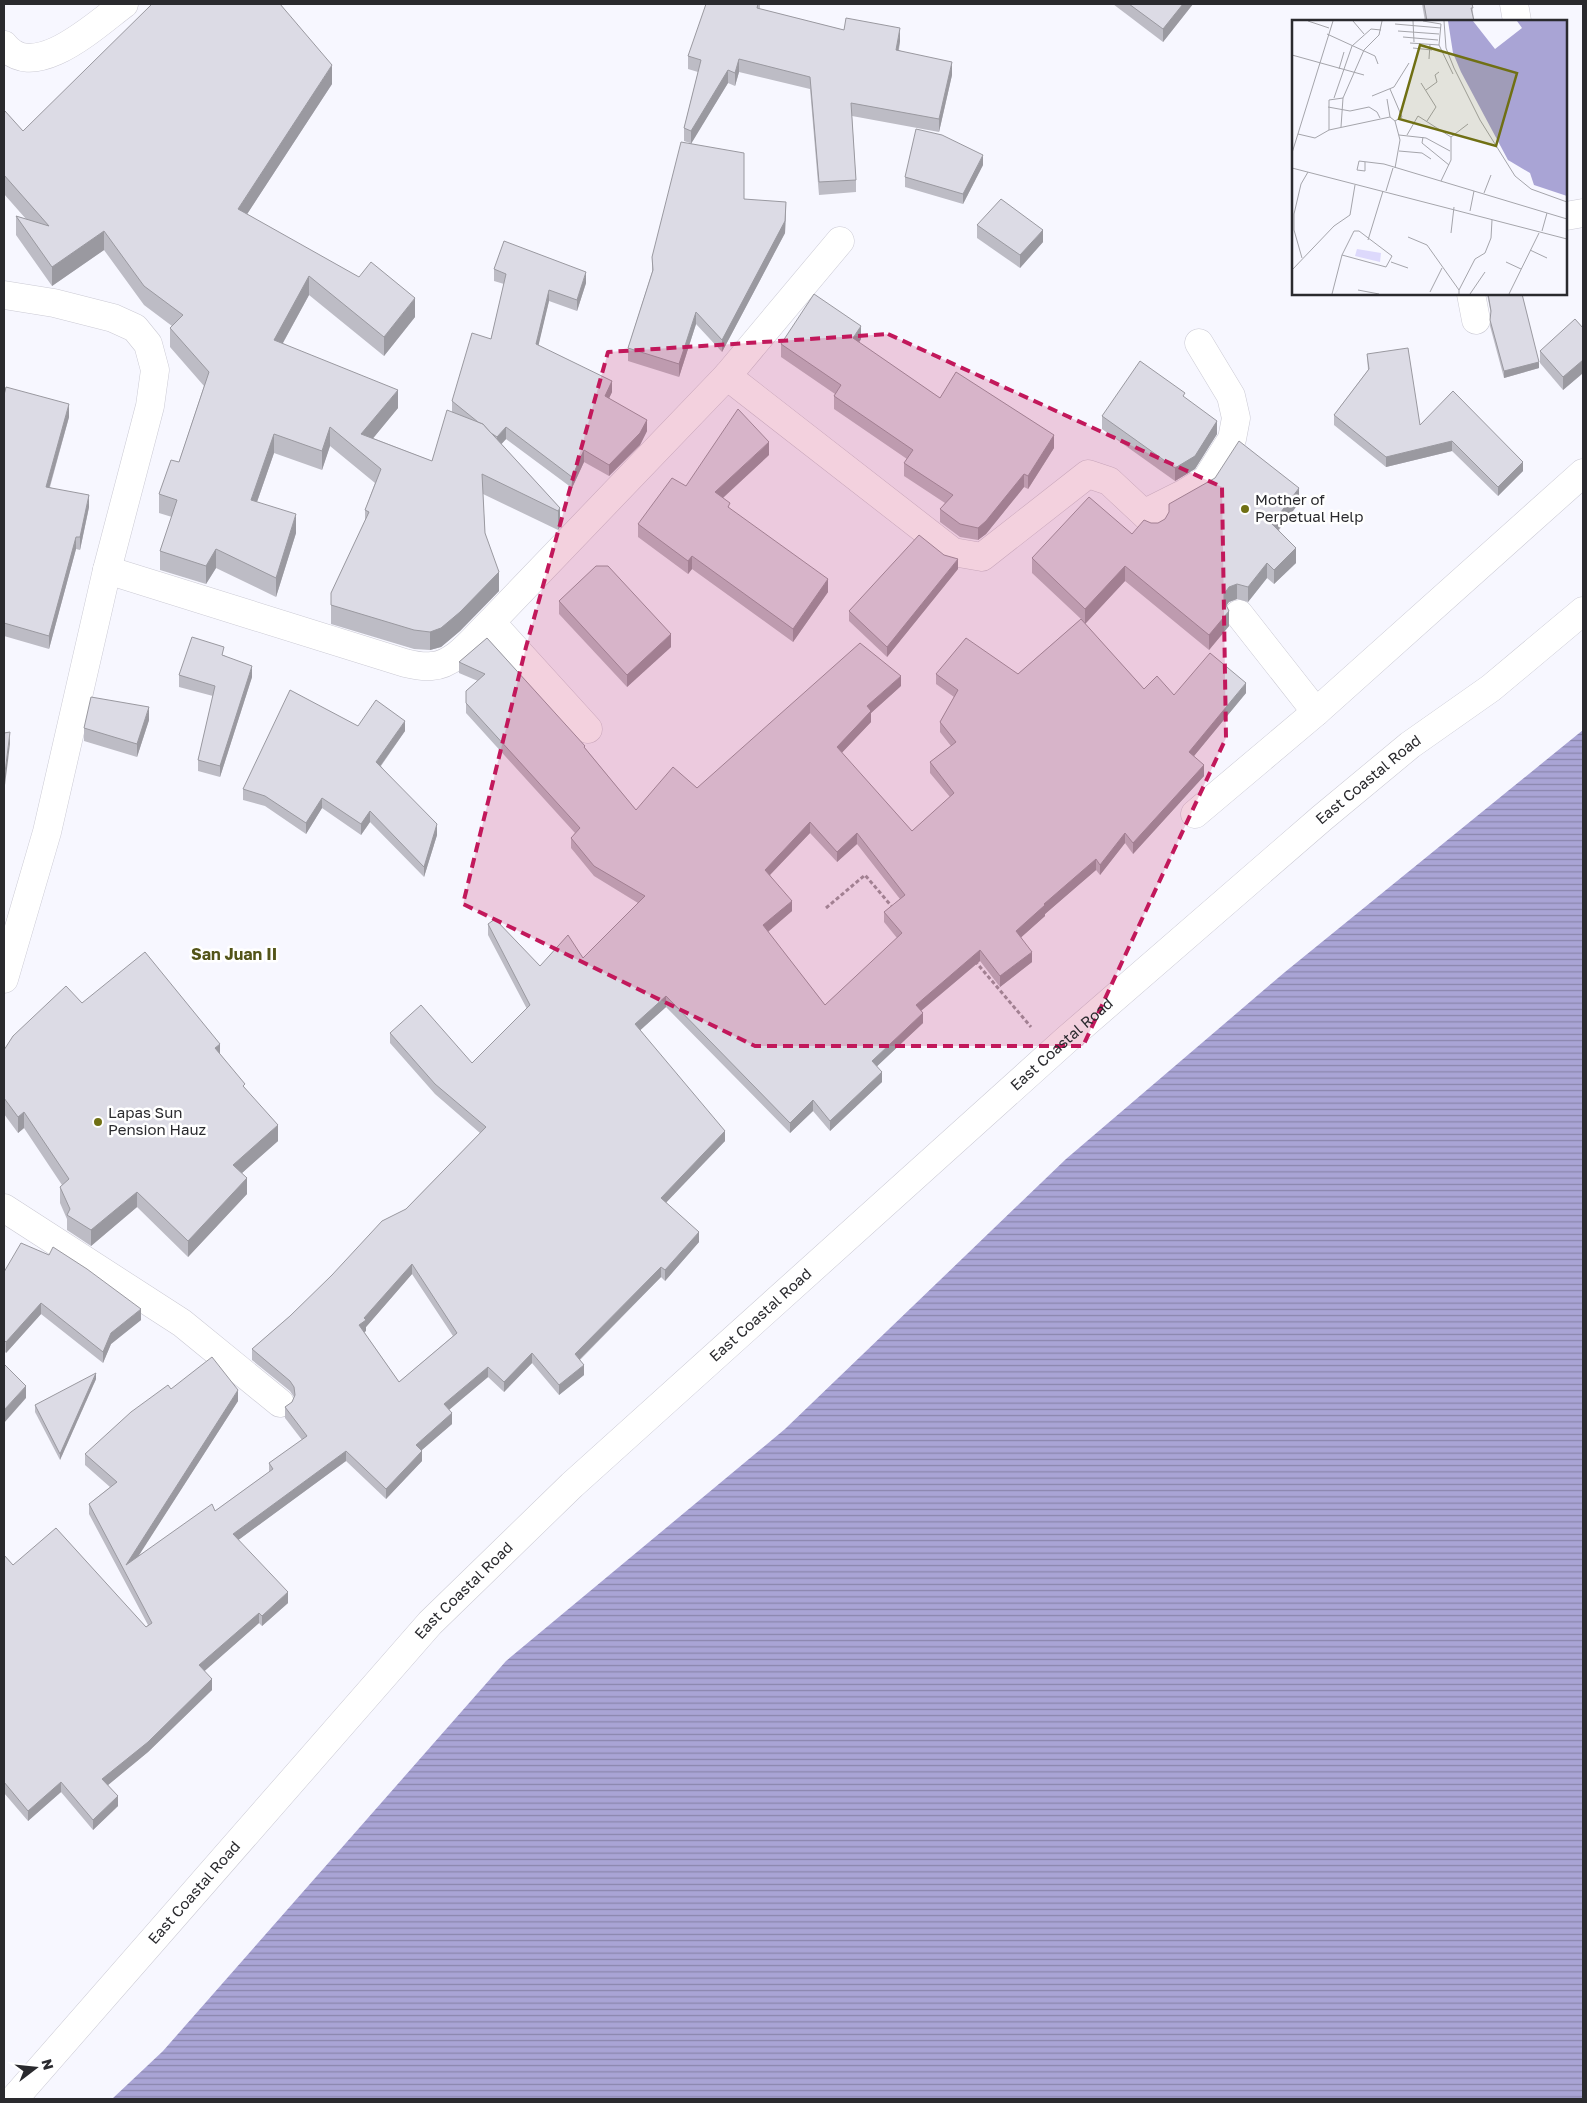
<svg xmlns="http://www.w3.org/2000/svg" width="1587" height="2103" viewBox="0 0 1587 2103" font-family="'Golos Text',sans-serif">
<style>
.water{fill:url(#water-rules)}
.lines{fill:none;stroke-linecap:round;stroke-linejoin:round}
.minor-casing{stroke:#cbcad4;stroke-width:29}
.major-casing{stroke:#cbcad4;stroke-width:29}
.path{stroke:#9a9aa0;stroke-width:3;stroke-dasharray:4 2.5;stroke-linecap:butt}
.minor{stroke:#fff;stroke-width:28}
.major{stroke:#fff;stroke-width:28}
.wall{fill:#bdbcc5;fill-rule:evenodd}
.shaded-wall{fill:#9a99a0}
.building{fill:#dcdbe5;stroke:#9a99a0;fill-rule:evenodd}
.marked{fill:#c2185b;fill-opacity:0.2;stroke:#c2185b;stroke-width:4;stroke-dasharray:10 6;stroke-linejoin:round}
.poi-dot{fill:#707014;stroke:#fff;stroke-width:2}
.labels{text-anchor:middle;stroke-width:5;stroke-linejoin:round;paint-order:stroke}
.poi-label{font-size:15px;fill:#2a2a2e;stroke:#fff;text-anchor:start}
.street-label{font-size:15px;fill:#2a2a2e;stroke:#fff}
.neighbourhood-label{font-size:16px;font-weight:bold;fill:#535418;stroke:#fff}
.inset-road{fill:none;stroke:#a5a5ab;stroke-width:1}
.view{fill:#707014;fill-opacity:0.15;stroke:#707014;stroke-width:2.5}
.inset-edge{fill:none;stroke:#2a2a2e;stroke-width:2.5}
</style>
<defs>
<pattern id="water-rules" width="6" height="5" patternUnits="userSpaceOnUse" patternTransform="scale(1.25)"><rect width="6" height="5" fill="#a9a4d5"/><path d="M0 2.5h6" fill="none" stroke="#8a86ad"/></pattern>
</defs>
<rect width="100%" height="100%" fill="#f7f7ff"/>
<polygon class="water" points="1583,730 1583,2099 112,2099 163,2051 506,1661 785,1429 1066,1159 1285,972"/>
<g class="lines">
<g class="minor-casing">
<g id="minor">
<polyline points="1514,4 1517,21"/>
<path d="M4,45C34,84 98,23 124,4"/>
<polyline points="1566,216 1583,213"/>
<polyline points="1471,294 1476,320"/>
<polyline points="4,295 54,303 113,318 135,328 148,344 155,370 150,406 107,570 47,832 4,979"/>
<polyline points="727,376 953,552 982,557 1088,474 1109,481 1154,523"/>
<polyline points="1145,513 1185,493 1206,480 1232,439 1236,418 1231,396 1199,343"/>
<path d="M107,570L405,663C413,665 423,667 432,666C455,665 475,637 491,622L727,376L840,241"/>
<polyline points="1239,614 1316,712"/>
<polyline points="491,622 588,729"/>
<polyline points="1195,814 1316,712 1583,473"/>
<polyline points="4,1208 182,1323 280,1403"/>
</g>
</g>
<g class="major-casing">
<g id="major">
<path id="s1" d="M14,2099L430,1623L572,1485L1066,1040L1322,818L1410,745L1491,688L1583,611"/>
</g>
</g>
<g class="path">
<polyline points="826,908 865,875 894,909"/>
<polyline points="975,961 1031,1027"/>
</g>
<use href="#minor" class="minor"/>
<use href="#major" class="major"/>
</g>
<g class="wall">
<polygon points="760,4 760,9 844,30 900,41 899,50 952,75 939,132 852,116 856,180 856,192 819,195 810,89 739,72 735,86 728,83 691,143 744,199 786,214 785,233 722,352 696,324 679,377 628,361 628,348 652,272 652,257 690,143 684,141 684,128 698,72 688,69 688,56"/>
<polygon points="1113,4 1193,4 1163,42"/>
<polygon points="1422,4 1472,4 1474,21 1425,21"/>
<polygon points="332,84 247,214 415,317 384,356 309,295 283,343 398,408 373,438 432,461 452,411 452,401 491,339 504,284 494,281 494,269 586,283 577,311 549,301 538,345 612,392 609,398 647,431 640,445 609,476 584,462 572,488 506,439 501,444 560,508 560,527 558,530 483,494 485,533 499,591 460,631 441,647 430,650 414,649 331,624 331,593 365,521 365,510 375,483 330,446 322,470 274,453 257,502 296,533 276,597 216,568 206,584 160,570 160,551 172,517 159,513 159,494 179,462 204,386 170,347 170,328 172,326 144,305 104,250 52,286 16,235 16,216 26,219 4,194 4,113 23,131"/>
<polygon points="983,165 963,204 905,187 905,177"/>
<polygon points="977,225 1043,242 1020,268 977,238"/>
<polygon points="1487,294 1522,294 1539,368 1504,378 1490,326 1491,314"/>
<polygon points="1583,328 1583,373 1563,390 1540,363 1540,351"/>
<polygon points="861,339 859,343 940,398 1054,448 1028,489 1024,487 986,534 978,540 960,537 940,522 940,509 945,503 904,476 904,463 907,459 834,409 834,396 835,394 781,357 781,344"/>
<polygon points="1367,354 1420,425 1523,471 1498,496 1452,451 1386,467 1334,425 1334,415 1368,370"/>
<polygon points="4,395 69,417 50,487 89,507 80,550 76,549 49,649 4,636"/>
<polygon points="1185,398 1217,434 1195,469 1175,481 1102,429 1102,416"/>
<polygon points="769,455 723,498 730,509 828,592 793,642 692,569 688,574 638,537 638,524 686,486"/>
<path d="M1299,503L1279,530L1296,563L1274,584L1267,578L1248,602L1237,599L1229,602L1226,606L1229,626L1209,650L1125,581L1085,624L1144,689L1174,695L1246,693L1194,756L1204,776L1133,854L1125,843L1100,875L1096,870L1045,914V916L1021,937L1032,962L1000,987L980,961L921,1011L923,1023L877,1066L882,1082L830,1131L813,1111L790,1133L666,1007L640,1030L725,1141L666,1202L699,1242L665,1281L661,1277L580,1360L584,1375L559,1395L532,1363L504,1392L488,1377L449,1410L452,1424L422,1450V1461L386,1499L346,1461L238,1540L288,1603L262,1626L259,1623L204,1671L212,1690L148,1752L108,1785L118,1806L93,1830L61,1792L28,1821L4,1793V1555L13,1565L146,1627L148,1625L89,1514V1504L110,1487L85,1465V1454L171,1389L238,1401L138,1556L215,1511L269,1472V1463L302,1440L285,1418V1407L292,1402L294,1397L290,1391L252,1360V1349L290,1316L406,1209L480,1133L435,1094L390,1043V1033L472,1063L527,1009L488,935V924L540,966L583,958L638,903L594,876L571,848V838L575,833L466,713V691L478,681L459,673V662L487,638L585,748L636,810L697,788L901,686L871,713V722L841,753L912,831L950,797L930,773V762L951,746L940,732V722L954,697L936,684V674H1018L1081,619L1032,573V558L1132,534L1151,523H1158ZM810,833L837,862L857,844L900,899L884,912V922L897,938L825,1005L768,932L792,911L770,875ZM412,1274L453,1336L399,1382L364,1332L366,1331V1327Z"/>
<polygon points="958,569 887,657 849,621 849,611"/>
<polygon points="559,601 671,647 627,687 559,614"/>
<polygon points="224,655 252,677 220,777 198,771 198,760 213,696 179,687 179,675"/>
<polygon points="149,720 137,757 84,741 84,728"/>
<polygon points="358,726 405,731 381,766 437,835 424,877 370,822 361,835 322,808 306,834 265,806 243,800 243,789"/>
<polygon points="82,1003 220,1054 245,1088 278,1141 242,1173 247,1194 188,1257 137,1207 91,1246 67,1230 67,1219 60,1203 60,1187 62,1185 24,1128 18,1133 4,1114 4,1050"/>
<polygon points="4,1272 141,1320 111,1344 103,1363 41,1314 6,1353 4,1351"/>
<polygon points="96,1379 60,1460 35,1412 35,1405"/>
</g>
<g class="shaded-wall">
<polygon points="1183,4 1193,4 1163,42 1163,29"/>
<polygon points="900,28 900,41 896,62 896,50"/>
<polygon points="739,59 739,72 735,86 735,73"/>
<polygon points="952,62 952,75 939,132 939,119"/>
<polygon points="332,65 332,84 238,228 238,209"/>
<polygon points="728,70 728,83 691,144 691,131"/>
<polygon points="983,155 983,165 963,204 963,194"/>
<polygon points="786,202 785,233 722,352 722,340"/>
<polygon points="1043,230 1043,242 1020,268 1020,255"/>
<polygon points="104,231 104,250 52,286 52,267"/>
<polygon points="586,272 586,283 577,311 577,300"/>
<polygon points="309,276 309,295 274,359 274,340"/>
<polygon points="549,290 549,301 536,356 536,344"/>
<polygon points="415,298 415,317 384,356 384,337"/>
<polygon points="696,312 696,324 679,377 679,364"/>
<polygon points="861,326 861,339 853,351 853,338"/>
<polygon points="1583,360 1583,373 1563,390 1563,377"/>
<polygon points="1539,362 1539,368 1504,378 1504,371"/>
<polygon points="612,381 612,392 605,407 605,396"/>
<polygon points="398,390 398,408 361,453 361,434"/>
<polygon points="69,404 69,417 46,499 46,487"/>
<polygon points="647,420 647,431 640,445 609,476 609,465"/>
<polygon points="1217,421 1217,434 1195,469 1175,481 1175,468"/>
<polygon points="330,427 330,446 322,470 322,451"/>
<polygon points="506,427 506,439 497,449 497,437"/>
<polygon points="274,434 274,453 251,519 251,500"/>
<polygon points="1054,435 1054,448 1028,489 1028,476"/>
<polygon points="1452,441 1452,451 1386,467 1386,457"/>
<polygon points="769,442 769,455 715,505 715,492"/>
<polygon points="584,450 584,462 572,488 572,477"/>
<polygon points="1523,462 1523,471 1498,496 1498,487"/>
<polygon points="1024,474 1024,487 986,534 978,540 978,528"/>
<polygon points="1299,488 1299,503 1272,538 1272,524"/>
<polygon points="89,495 89,507 80,550 80,537"/>
<polygon points="560,508 560,527 558,530 558,511"/>
<polygon points="296,514 296,533 276,597 276,578"/>
<polygon points="76,537 76,549 49,649 49,636"/>
<polygon points="1296,548 1296,563 1274,584 1274,570"/>
<polygon points="216,549 216,568 206,584 206,566"/>
<polygon points="692,556 692,569 688,574 688,561"/>
<polygon points="958,559 958,569 887,657 887,647"/>
<polygon points="1267,563 1267,578 1248,602 1248,587"/>
<polygon points="1125,566 1125,581 1085,624 1085,609"/>
<polygon points="499,572 499,591 460,631 441,647 430,650 430,632"/>
<polygon points="828,579 828,592 793,642 793,629"/>
<polygon points="1237,584 1237,599 1229,602 1224,609 1224,594 1229,587"/>
<polygon points="1229,611 1229,626 1209,650 1209,635"/>
<polygon points="671,634 671,647 627,687 627,675"/>
<polygon points="252,666 252,677 220,777 220,766"/>
<polygon points="901,676 901,686 871,713 871,722 837,758 837,747 867,706"/>
<polygon points="1246,683 1246,693 1189,762 1189,752"/>
<polygon points="149,707 149,720 137,757 137,744"/>
<polygon points="405,721 405,731 376,772 376,762"/>
<polygon points="10,732 10,744 4,793 4,781"/>
<polygon points="1204,765 1204,776 1133,854 1133,843"/>
<polygon points="322,798 322,808 306,834 306,823"/>
<polygon points="370,811 370,822 361,835 361,824"/>
<polygon points="810,822 810,833 765,880 765,870"/>
<polygon points="437,824 437,835 424,877 424,867"/>
<polygon points="857,833 857,844 837,862 837,852"/>
<polygon points="1125,833 1125,843 1100,875 1100,865"/>
<polygon points="1096,859 1096,870 1045,914 1045,916 1016,942 1016,931 1044,904"/>
<polygon points="792,901 792,911 763,936 763,925"/>
<polygon points="980,950 980,961 916,1015 916,1005"/>
<polygon points="1032,952 1032,962 1000,987 1000,976"/>
<polygon points="666,996 666,1007 635,1035 635,1024"/>
<polygon points="923,1013 923,1023 872,1071 872,1061"/>
<polygon points="220,1044 220,1060 215,1048"/>
<polygon points="882,1072 882,1082 830,1131 830,1121"/>
<polygon points="813,1100 813,1111 790,1133 790,1123"/>
<polygon points="24,1112 24,1128 18,1133 18,1117"/>
<polygon points="278,1125 278,1141 233,1181 233,1165"/>
<polygon points="725,1131 725,1141 661,1208 661,1198"/>
<polygon points="247,1178 247,1194 188,1257 188,1241"/>
<polygon points="137,1192 137,1207 91,1246 91,1230"/>
<polygon points="699,1232 699,1242 665,1281 665,1270"/>
<polygon points="412,1264 412,1274 366,1327 366,1331 359,1336 359,1325 364,1318"/>
<polygon points="661,1267 661,1277 575,1364 575,1354"/>
<polygon points="41,1303 41,1314 6,1353 6,1342"/>
<polygon points="141,1309 141,1320 111,1344 103,1363 103,1352 111,1333"/>
<polygon points="532,1353 532,1363 504,1392 504,1382"/>
<polygon points="584,1365 584,1375 559,1395 559,1385"/>
<polygon points="488,1367 488,1377 444,1414 444,1404"/>
<polygon points="96,1373 96,1379 60,1460 60,1454"/>
<polygon points="26,1386 26,1398 4,1423 4,1410"/>
<polygon points="238,1390 238,1401 127,1574 126,1565"/>
<polygon points="452,1413 452,1424 416,1455 416,1445"/>
<polygon points="346,1451 346,1461 233,1544 233,1534"/>
<polygon points="422,1451 422,1461 386,1499 386,1489"/>
<polygon points="288,1592 288,1603 262,1626 262,1616"/>
<polygon points="259,1613 259,1623 199,1676 199,1665"/>
<polygon points="212,1679 212,1690 148,1752 102,1790 102,1779"/>
<polygon points="61,1782 61,1792 28,1821 28,1811"/>
<polygon points="118,1796 118,1806 93,1830 93,1820"/>
</g>
<g class="building">
<polygon points="152,4 280,4 332,65 238,209 359,277 371,262 415,298 384,337 309,276 274,340 398,390 361,434 432,461 447,410 483,424 560,508 558,511 482,474 485,533 499,572 460,612 441,628 430,632 414,630 331,605 331,593 369,512 365,510 381,469 330,427 322,451 274,434 251,500 296,514 276,578 216,549 206,566 160,551 177,500 159,494 171,460 179,462 209,372 170,328 183,315 144,286 104,231 52,267 16,216 49,226 4,175 4,113 5,111 23,131"/>
<polygon points="706,4 758,4 757,8 844,30 846,18 900,28 896,50 952,62 939,119 851,103 856,180 819,182 810,77 739,59 735,73 728,70 691,131 684,128 701,60 688,56"/>
<polygon points="1129,4 1183,4 1163,29"/>
<polygon points="1424,4 1472,4 1473,8 1471,8 1474,21 1427,21"/>
<polygon points="916,129 942,135 983,155 963,194 905,177"/>
<polygon points="681,142 744,153 744,199 786,202 785,221 722,340 696,312 679,364 628,348 653,270 652,257"/>
<polygon points="1001,199 1043,230 1020,255 977,225"/>
<polygon points="504,241 586,272 577,300 549,290 536,344 612,381 605,396 647,420 640,433 609,465 584,450 572,477 506,427 497,437 491,433 483,424 478,422 452,401 472,333 491,339 506,274 494,269"/>
<polygon points="814,294 861,326 853,338 940,398 956,372 1054,435 1028,476 1024,474 986,521 978,528 960,524 940,509 953,495 904,463 913,450 834,396 841,385 781,344"/>
<polygon points="1488,294 1522,294 1539,362 1504,371 1490,320 1491,311"/>
<polygon points="1575,319 1583,328 1583,360 1563,377 1540,351"/>
<polygon points="1408,348 1420,425 1453,391 1523,462 1498,487 1452,441 1386,457 1334,415 1369,369 1367,354"/>
<polygon points="1140,361 1185,393 1183,396 1217,421 1195,456 1175,468 1102,416"/>
<polygon points="6,387 69,404 46,487 89,495 80,537 76,537 49,636 4,623 4,395"/>
<polygon points="738,409 769,442 715,492 730,503 728,507 828,579 793,629 692,556 688,561 638,524 672,478 686,486"/>
<polygon points="1239,441 1299,488 1272,524 1296,548 1274,570 1267,563 1248,587 1237,584 1229,587 1224,594 1224,601 1229,611 1209,635 1125,566 1085,609 1032,558 1089,497 1132,534 1144,520 1151,523 1158,523 1165,519 1169,512 1169,504 1215,478"/>
<polygon points="919,535 944,555 958,559 887,647 849,611"/>
<polygon points="596,566 608,566 671,634 627,675 559,601"/>
<path d="M1081,619L1144,689L1157,676L1174,695L1210,653L1246,683L1189,752L1204,765L1133,843L1125,833L1100,865L1096,859L1044,904L1045,905L1016,931L1032,952L1000,976L980,950L916,1005L923,1013L872,1061L882,1072L830,1121L813,1100L790,1123L666,996L635,1024L725,1131L661,1198L699,1232L665,1270L661,1267L575,1354L584,1365L559,1385L532,1353L504,1382L488,1367L444,1404L452,1413L416,1445L422,1451L386,1489L346,1451L233,1534L288,1592L262,1616L259,1613L199,1665L212,1679L148,1742L102,1779L118,1796L93,1820L61,1782L28,1811L4,1782V1555L13,1565L56,1528L146,1627L152,1623L89,1504L117,1482L85,1454L131,1412L168,1385L171,1389L212,1357L238,1390L126,1565L212,1504L215,1511L273,1469L269,1463L307,1436L285,1407L292,1402L295,1395L294,1387L290,1381L252,1349L290,1316L332,1275L382,1221L406,1209L486,1127L435,1084L390,1033L421,1005L472,1063L530,1005L488,924L495,919L540,966L568,935L583,958L645,896L594,866L571,838L580,828L466,703V691L485,674L459,662L487,638L585,746L584,747L636,810L673,767L697,788L860,643L901,676L867,706L871,711L837,747L912,831L954,793L930,762L956,742L940,722L958,690L936,674L966,638L1018,674ZM810,822L837,852L857,833L905,895L884,912L902,933L825,1005L763,925L792,901L765,870ZM412,1264L457,1333L399,1382L359,1325L366,1320L364,1318Z"/>
<polygon points="192,637 224,647 222,655 252,666 220,766 198,760 215,686 179,675"/>
<polygon points="290,690 358,726 376,700 405,721 376,762 437,824 424,867 370,811 361,824 322,798 306,823 265,796 243,789"/>
<polygon points="91,697 149,707 137,744 84,728"/>
<polygon points="10,732 4,781 4,733"/>
<polygon points="145,952 220,1044 215,1048 245,1084 243,1086 278,1125 233,1165 247,1178 188,1241 137,1192 91,1230 67,1215 70,1209 60,1187 69,1179 24,1112 18,1117 4,1098 4,1050 13,1036 66,986 82,1003"/>
<polygon points="21,1243 49,1255 53,1247 87,1269 141,1309 111,1333 103,1352 41,1303 6,1342 4,1340 4,1272"/>
<polygon points="4,1364 26,1386 4,1410"/>
<polygon points="96,1373 60,1454 35,1405"/>
</g>
<path class="marked" d="M888,334L1222,487L1226,738L1083,1046H755L463,904L526,647L608,352Z"/>
<g class="poi-dot">
<circle cx="1245" cy="509" r="5"/>
<circle cx="98" cy="1122" r="5"/>
</g>
<g class="labels">
<g class="poi-label">
<text x="1255" y="505">Mother of<tspan x="1255" dy="17">Perpetual Help</tspan></text>
<text x="108" y="1118">Lapas Sun<tspan x="108" dy="17">Pension Hauz</tspan></text>
</g>
<g class="street-label">
<text dy="5" stroke="none"><textPath href="#s1" startOffset="1894">East Coastal Road</textPath></text>
<text dy="5" stroke="none"><textPath href="#s1" startOffset="1489">East Coastal Road</textPath></text>
<text dy="5" stroke="none"><textPath href="#s1" startOffset="1084">East Coastal Road</textPath></text>
<text dy="5" stroke="none"><textPath href="#s1" startOffset="679">East Coastal Road</textPath></text>
<text dy="5" stroke="none"><textPath href="#s1" startOffset="274">East Coastal Road</textPath></text>
</g>
<g class="neighbourhood-label">
<text x="234" y="960">San Juan II</text>
</g>
</g>
<g transform="translate(1292 20)">
<rect width="275" height="275" fill="#f7f7ff"/>
<path d="M65,229L89,233L88,242L63,236Z" fill="#ddd9fc"/>
<path d="M156,1H181L203,29L230,8L225,1H275V176L242,165L238,153L216,140L169,52L161,33Z" fill="#a9a4d5"/>
<path class="inset-road" d="M16,1L37,8M61,1L72,14M121,1L122,22M131,1L149,4L147,25L161,54M152,1L154,28L162,48L188,100L223,156L239,169L275,182M103,4L149,8M106,11L147,14M35,14L83,36L86,44M111,17L146,20M118,23L147,25M121,28L140,30M0,35L72,55M137,39L138,24M47,49L52,32M129,63L144,87L135,101M98,69L110,97L103,101M134,70L145,62L143,55L147,52M80,76L102,67L117,43M42,78L60,26L79,9L89,10M95,79L98,97M36,87L58,91L77,87L85,92L88,98M49,107L51,78L72,30L87,15L90,1M37,110V80L51,78M6,114L23,118L37,110L98,97L103,101L108,120L103,148M107,115L134,118L158,131M115,115L126,96L159,117M131,117L130,123L157,145M107,131L130,133L139,139M0,133L41,1M73,142V151L65,150L67,141L92,144L275,199M0,148L275,219M149,161L159,140V117L176,104M94,171L101,148M192,173L199,155M178,191L182,171M250,211L255,193M159,213L162,187M116,217L135,225L167,270V274M76,220L91,171M238,230L255,238M10,238L2,210V194L9,164L16,152M99,242L116,248M214,242L229,249M0,250L42,206L58,195L63,165M66,270L87,274M167,270L183,239L193,233L199,218L200,200M138,272L150,248M40,274L50,235L62,211H67L100,236L94,247L50,235M178,274L193,252M217,274L247,213"/>
<path class="view" d="M128,25L225,53L204,126L107,99Z"/>
<rect width="275" height="275" class="inset-edge"/>
</g>
<rect width="1587" height="2103" fill="none" stroke="#2a2a2e" stroke-width="10"/>
<g transform="translate(35 2068) rotate(74)" stroke="#ffffff" stroke-width="4" paint-order="stroke">
<path d="M0-4L9 19L0 12L-9 19Z" fill="#2a2a2e"/>
<text y="-8" font-size="14" font-weight="bold" text-anchor="middle" fill="#2a2a2e">N</text>
</g>
</svg>
